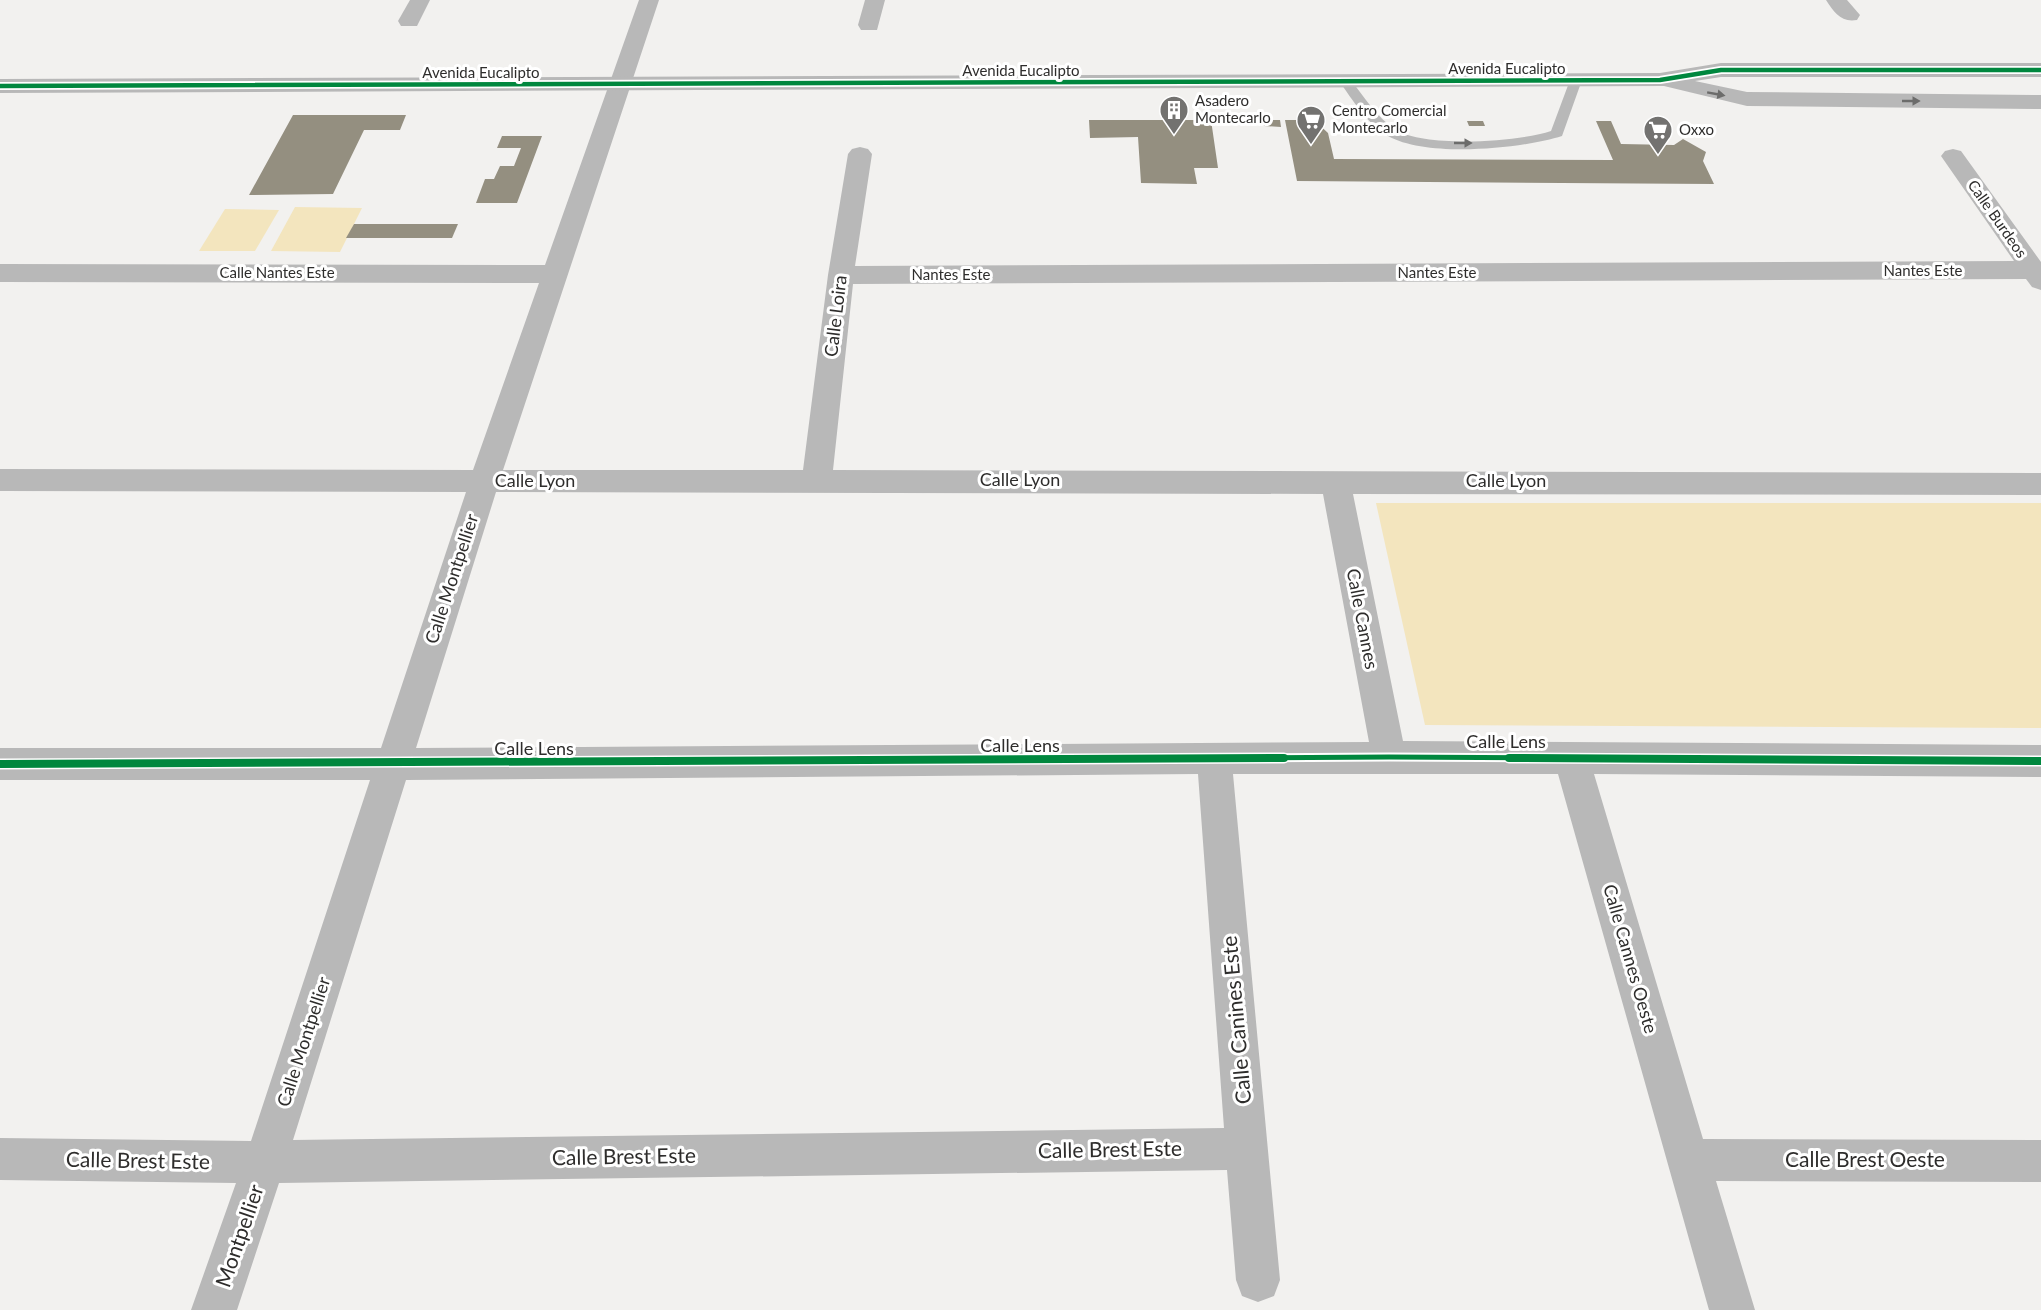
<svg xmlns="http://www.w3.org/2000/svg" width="2041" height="1310" viewBox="0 0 2041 1310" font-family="Lato,sans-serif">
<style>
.green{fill:#f3e5be}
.building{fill:#948f80}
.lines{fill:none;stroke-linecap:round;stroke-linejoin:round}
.service{fill:#b8b8b8;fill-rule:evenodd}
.minor{fill:#b8b8b8;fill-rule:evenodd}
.tertiary{fill:#b8b8b8;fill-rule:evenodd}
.cycleway-far2-casing{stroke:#fff;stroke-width:8}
.cycleway-far1-casing{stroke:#fff;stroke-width:9}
.cycleway-casing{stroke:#fff;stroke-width:11}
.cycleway-far2{stroke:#00873e;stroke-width:4.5}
.cycleway-far1{stroke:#00873e;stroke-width:5}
.cycleway{stroke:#00873e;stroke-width:8}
.oneway{fill:#6c6c6b}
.labels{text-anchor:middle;stroke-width:6;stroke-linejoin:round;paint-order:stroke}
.far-street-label{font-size:15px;fill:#2e2d2c;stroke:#fff}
.far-poi-label{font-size:15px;fill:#2e2d2c;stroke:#fff;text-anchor:start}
.street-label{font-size:18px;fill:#2e2d2c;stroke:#fff}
.near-street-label{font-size:21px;fill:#2e2d2c;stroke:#fff}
</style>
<rect width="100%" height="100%" fill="#f2f1ef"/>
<g class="green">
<polygon points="295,207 362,208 340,252 271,251"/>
<polygon points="225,209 279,210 255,251 199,251"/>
<polygon points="1376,503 2041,503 2041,728 1425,725"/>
</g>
<g class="building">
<polygon points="293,115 406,115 400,130 364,130 333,194 249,195"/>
<polygon points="1089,120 1211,120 1218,168 1194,168 1197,184 1141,183 1138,137 1090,138"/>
<polygon points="1263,120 1280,120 1281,127 1264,126"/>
<polygon points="1285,120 1314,120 1328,133 1334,159 1613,160 1596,121 1611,121 1621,144 1674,145 1683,139 1706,152 1703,161 1714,184 1297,181"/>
<polygon points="1467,121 1483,121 1485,126 1469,126"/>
<polygon points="502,136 542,136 517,203 476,203 485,179 494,179 500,166 514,166 521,148 497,148"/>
<polygon points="354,224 458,224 452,238 346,238"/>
</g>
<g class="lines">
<path class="service" d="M1576,76L1582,80L1562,136C1521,149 1427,158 1388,136C1368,125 1352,99 1339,81L1349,78C1363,95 1377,118 1396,130C1426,148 1518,142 1551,131L1570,80Z"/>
<g class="minor">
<polygon points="410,0 430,0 417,26 401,26 398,21"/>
<path d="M639,0H659L503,470H803L828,275L848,154L852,149L860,147L868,149L872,154L855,266L2014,261L1941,156L1945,151L1953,149L1961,151L2041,262V290L2032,287L2026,279L853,284L833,470L2041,473V495L1353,494L1403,741L2041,745V777L1594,774L1703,1139L2041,1140V1182L1716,1181L1755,1310H1709L1558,774H1233L1280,1280L1274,1296L1258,1302L1242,1296L1236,1280L1227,1170L279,1183L237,1310H191L236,1183L0,1180V1138L251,1141L370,780H0V748H381L466,492L0,491V469L473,470L539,283L0,282V264L545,265ZM496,492L1323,494L1369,742L416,748ZM1198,774L1224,1128L293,1140L406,780Z"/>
<polygon points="865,0 885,0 877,30 861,30 858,25"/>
<path d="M1826,0H1847L1860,15L1857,20C1841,23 1834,12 1826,0Z"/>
</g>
<polygon class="tertiary" points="1721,63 2041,63 2041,77 1721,77 1695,81 1747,92 2041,95 2041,109 1747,106 1664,86 0,93 0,79 1660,73"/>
<g class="cycleway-far2-casing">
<polyline id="cycleway-far2" points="0,86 1660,80 1721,70 2041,70"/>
</g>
<g class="cycleway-far1-casing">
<polyline id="cycleway-far1" points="1071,759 1389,757 1753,759"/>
</g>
<g class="cycleway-casing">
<g id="cycleway">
<polyline points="1509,758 2041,761"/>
<polyline points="0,764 1284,758"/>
</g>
</g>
<use href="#cycleway-far2" class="cycleway-far2"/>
<use href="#cycleway-far1" class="cycleway-far1"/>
<use href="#cycleway" class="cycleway"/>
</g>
<defs><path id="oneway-solid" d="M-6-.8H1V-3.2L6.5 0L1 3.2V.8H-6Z" transform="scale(1.5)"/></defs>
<g class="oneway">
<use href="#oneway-solid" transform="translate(1716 94) rotate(10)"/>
<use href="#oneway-solid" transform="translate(1911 101)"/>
<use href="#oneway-solid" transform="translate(1463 143)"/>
</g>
<defs>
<g id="building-pin" transform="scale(1.5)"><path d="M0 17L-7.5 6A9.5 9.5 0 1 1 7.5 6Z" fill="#737270" stroke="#fff"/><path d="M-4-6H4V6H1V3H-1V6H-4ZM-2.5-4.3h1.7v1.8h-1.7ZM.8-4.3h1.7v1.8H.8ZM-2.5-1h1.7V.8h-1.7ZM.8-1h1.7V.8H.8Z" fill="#fff"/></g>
<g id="supermarket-pin" transform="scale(1.5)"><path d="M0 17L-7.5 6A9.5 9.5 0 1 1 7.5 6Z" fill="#737270" stroke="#fff"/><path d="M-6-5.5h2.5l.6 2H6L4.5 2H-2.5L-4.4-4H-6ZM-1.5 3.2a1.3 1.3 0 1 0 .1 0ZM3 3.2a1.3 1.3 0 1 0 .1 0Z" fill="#fff"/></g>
</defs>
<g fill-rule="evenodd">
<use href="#building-pin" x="1174" y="110"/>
<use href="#supermarket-pin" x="1311" y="120"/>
<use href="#supermarket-pin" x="1658" y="130"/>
</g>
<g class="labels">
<g class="far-street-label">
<text x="1507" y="74">Avenida Eucalipto</text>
<text x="1021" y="76">Avenida Eucalipto</text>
<text x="481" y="78">Avenida Eucalipto</text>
<text transform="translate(1997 219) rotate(55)" y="5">Calle Burdeos</text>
<text x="1923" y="276">Nantes Este</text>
<text x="277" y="278">Calle Nantes Este</text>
<text x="1437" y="278">Nantes Este</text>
<text x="951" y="280">Nantes Este</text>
</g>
<g class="far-poi-label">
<text x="1195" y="106">Asadero<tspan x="1195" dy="17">Montecarlo</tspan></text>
<text x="1332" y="116">Centro Comercial<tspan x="1332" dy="17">Montecarlo</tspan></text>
<text x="1679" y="135">Oxxo</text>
</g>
<g class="street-label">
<text transform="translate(836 316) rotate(-83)" y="6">Calle Loira</text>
<text x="1020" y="486">Calle Lyon</text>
<text x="535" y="487">Calle Lyon</text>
<text x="1506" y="487">Calle Lyon</text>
<text transform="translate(452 579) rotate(-72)" y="6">Calle Montpellier</text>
<text transform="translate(1362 619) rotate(79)" y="6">Calle Cannes</text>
<text x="1506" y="748">Calle Lens</text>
<text x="1020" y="752">Calle Lens</text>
<text x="534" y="755">Calle Lens</text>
<text transform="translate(1630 959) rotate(74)" y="6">Calle Cannes Oeste</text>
<text transform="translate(304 1042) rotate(-72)" y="6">Calle Montpellier</text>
</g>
<g class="near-street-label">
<text transform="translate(1237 1020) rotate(-95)" y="7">Calle Canines Este</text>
<text transform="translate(1110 1150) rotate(-1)" y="7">Calle Brest Este</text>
<text transform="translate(624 1157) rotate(-1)" y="7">Calle Brest Este</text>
<text x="1865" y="1167">Calle Brest Oeste</text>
<text transform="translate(138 1161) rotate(1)" y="7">Calle Brest Este</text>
<text transform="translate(240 1236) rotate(-71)" y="7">Montpellier</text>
</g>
</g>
</svg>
